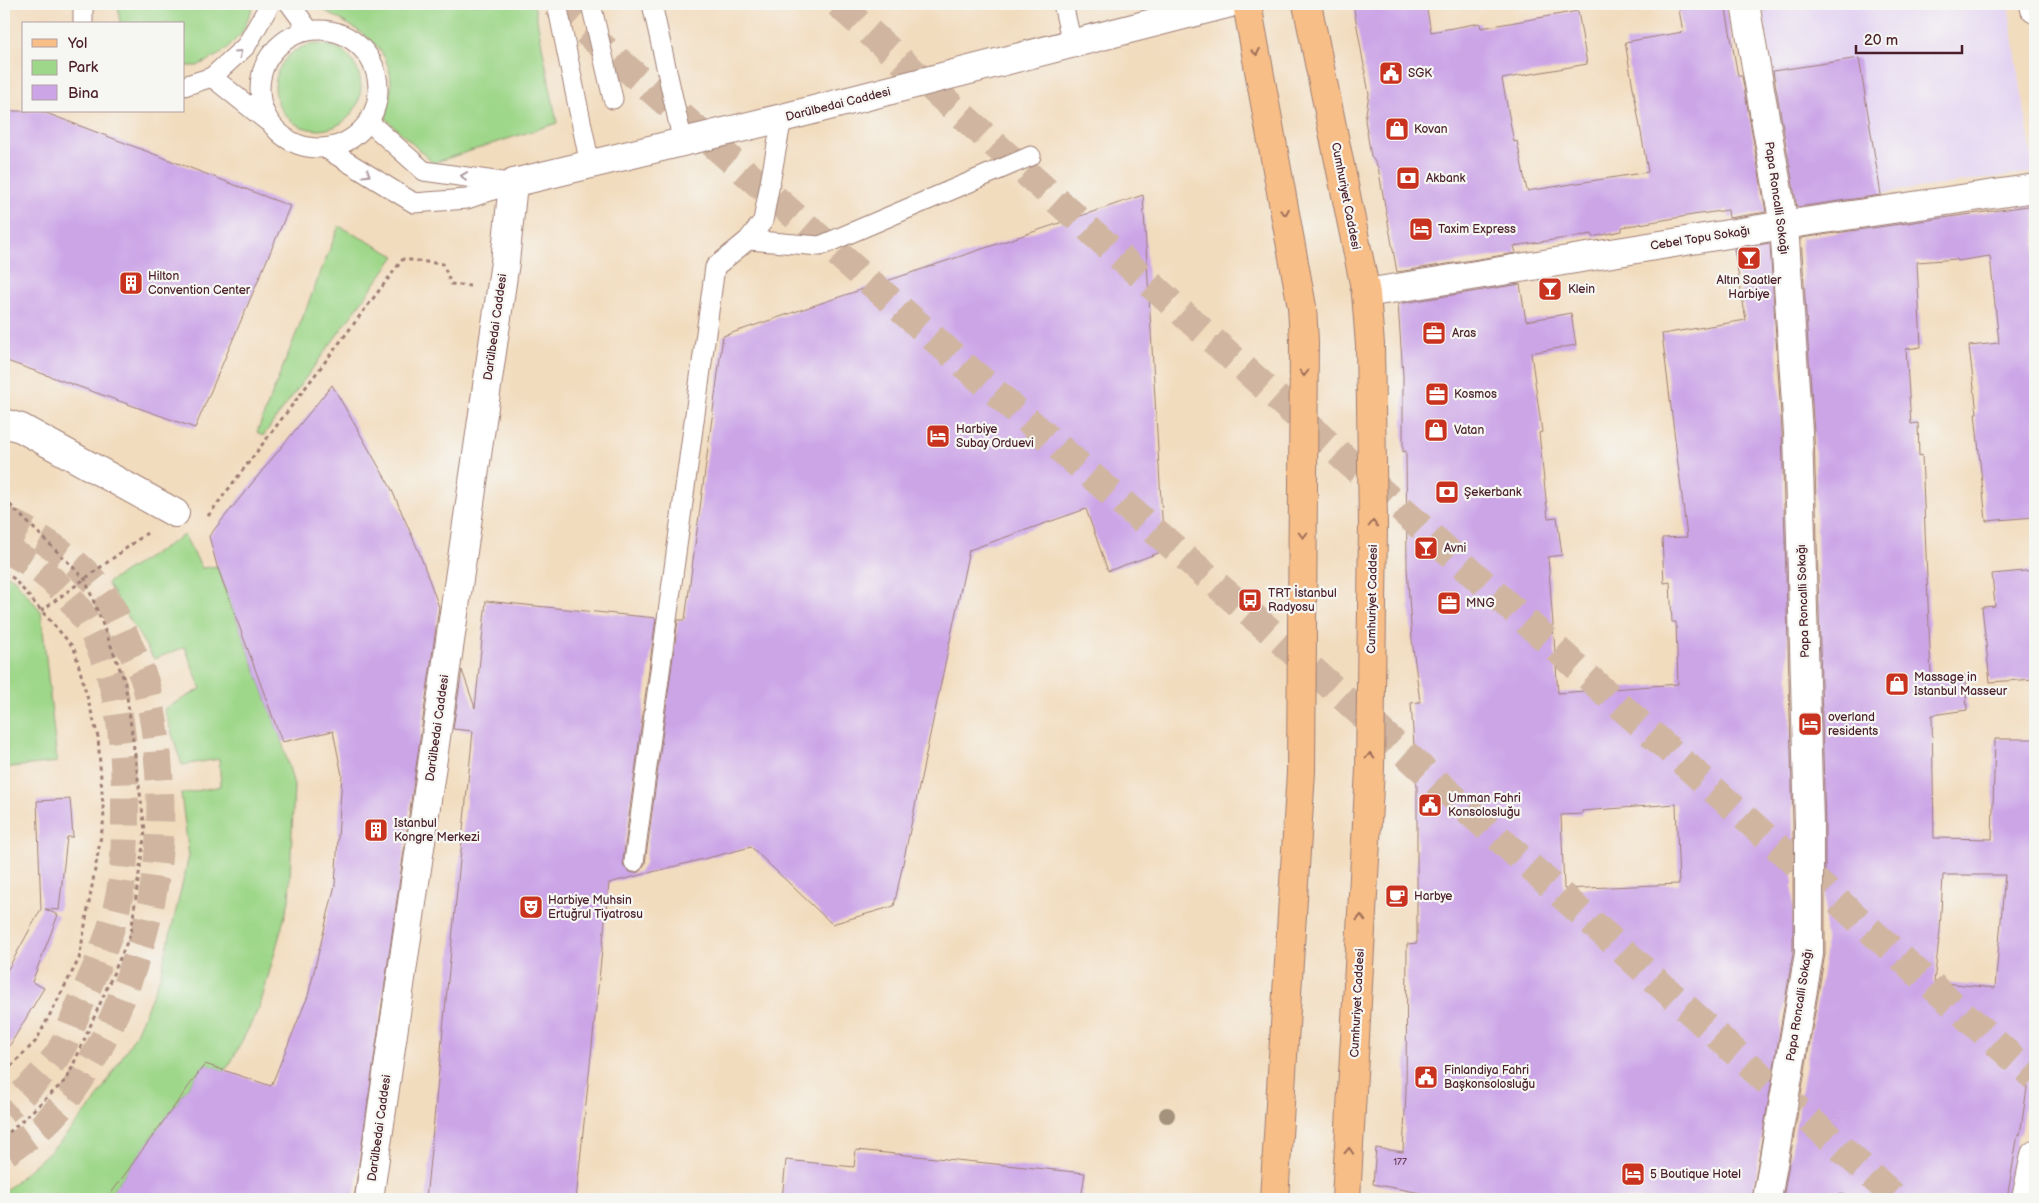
<svg xmlns="http://www.w3.org/2000/svg" width="2039" height="1203" viewBox="0 0 2039 1203" font-family="'Balsamiq Sans',sans-serif">
<style>
.built{fill:#e3d3f2}
.green{fill:#9fd78a;stroke:#747b5a}
.building{fill:#cca5e7;fill-rule:evenodd}
.lines{fill:none;stroke-linecap:round;stroke-linejoin:round}
.secondary-tunnel{stroke:#d0b6a1;stroke-width:28;stroke-dasharray:28 14;stroke-linecap:butt}
.primary-tunnel{stroke:#d0b6a1;stroke-width:28;stroke-dasharray:28 14;stroke-linecap:butt}
.service-casing{stroke:#9e7e74;stroke-width:21}
.minor-casing{stroke:#9e7e74;stroke-width:30}
.primary-casing{stroke:#9e7e74;stroke-width:30}
.path{stroke:#9e7e74;stroke-width:3;stroke-dasharray:4 4;stroke-linecap:butt}
.service{stroke:#fff;stroke-width:19}
.minor{stroke:#fff;stroke-width:28}
.primary{stroke:#f7be87;stroke-width:28}
.tree{fill:#a4927d}
.oneway{stroke:#a06e59}
.oneway2{stroke:#ae9aa0}
.labels{text-anchor:middle;stroke-width:4.5;stroke-linejoin:round;paint-order:stroke}
.number-label{font-size:10px;fill:#6a405a}
.poi-label{font-size:12px;fill:#4a1f2b;stroke:#f6f6f2;text-anchor:start}
.street-label{font-size:12px;fill:#4a1f2b;stroke:#f6f6f2}
</style>
<rect width="100%" height="100%" fill="#f6f6f2"/>
<filter id="ink" filterUnits="userSpaceOnUse"><feTurbulence type="fractalNoise" baseFrequency=".02" numOctaves="2"/><feDisplacementMap in="SourceGraphic" scale="10" xChannelSelector="R" yChannelSelector="G"/><feConvolveMatrix kernelMatrix="1 2 1 2 8 2 1 2 1" color-interpolation-filters="sRGB"/></filter>
<filter id="wash" filterUnits="userSpaceOnUse"><feTurbulence type="fractalNoise" baseFrequency=".0096" numOctaves="4" result="noise"/><feDisplacementMap in="SourceGraphic" scale="20" xChannelSelector="R" yChannelSelector="G"/><feGaussianBlur stdDeviation="1.12" result="paint"/><feColorMatrix in="noise" values="0 0 0 0 0 0 0 0 0 0 0 0 0 0 0 0 0 1.4 0 .05"/><feComposite in="paint" operator="in"/></filter>
<g filter="url(#wash)">
<rect width="100%" height="100%" fill="#f2dcbe"/>
<polygon class="built" points="1762,4 2008,4 2034,172 1794,205"/>
<g class="green">
<polygon points="118,4 254,4 242,33 222,53 197,66 184,66 184,24 120,24"/>
<path d="M315,4H534L557,123L433,163L386,119C387,107 392,92 391,80C387,36 345,26 315,4Z"/>
<circle cx="318" cy="87" r="43"/>
<polygon points="339,226 395,256 263,436 257,432"/>
<polygon points="184,535 202,568 217,566 282,742 294,785 289,901 260,1006 230,1064 224,1071 205,1064 107,1199 4,1199 4,1192 58,1144 94,1103 135,1036 160,977 189,856 181,794 221,786 219,759 182,765 164,709 201,689 185,647 154,659 107,583"/>
<polygon points="4,573 13,578 41,611 57,762 4,768"/>
</g>
<g id="blocks">
<g class="building">
<polygon points="1353,4 1426,4 1431,32 1480,23 1481,28 1578,11 1587,64 1502,79 1514,142 1517,141 1527,191 1648,172 1625,42 1683,32 1678,4 1725,4 1738,76 1742,76 1766,212 1729,218 1728,210 1693,215 1622,227 1622,231 1592,237 1592,234 1514,246 1516,253 1397,272 1378,167 1371,156 1365,120 1369,94"/>
<polygon points="1859,58 1881,195 1797,207 1773,71"/>
<polygon points="4,111 41,111 290,206 195,428 4,360"/>
<polygon points="1143,195 1164,551 1108,571 1086,509 969,550 894,906 832,924 751,847 609,883 576,1199 426,1199 473,731 453,729 462,670 475,708 486,601 656,618 623,860 624,867 628,871 633,873 639,872 645,864 678,620 685,620 723,336"/>
<path d="M2035,205V517L1986,521L1975,413H1977L1969,346L1999,343L1990,256L1957,261V259L1917,262L1921,347L1906,349L1911,424L1918,423L1919,456L1922,455L1931,676L1965,675L1967,710L1932,715L1934,838L1992,839L1995,739H2035V1055L2029,1075L2020,1135L2018,1134L2007,1199H1865L1839,1194L1838,1199H1783L1825,954V824L1814,432L1801,238ZM1943,875H2005L1995,988L1934,982L1940,931Z"/>
<path d="M1770,243L1782,433L1793,824V953L1752,1199H1452L1373,1184L1376,1148L1403,1152L1406,1092L1407,944L1417,943V788L1411,703L1420,702L1412,640L1407,568L1406,451L1403,452V375L1398,304L1520,284L1526,321L1571,313L1576,345L1531,353L1542,432L1539,433L1548,518L1557,517L1562,555L1548,557L1558,693L1678,684L1676,622H1672L1670,582L1664,583L1662,538L1687,537L1662,334L1746,320L1734,249ZM1676,804L1679,884L1564,889L1561,815L1582,814V811Z"/>
<polygon points="332,385 391,488 419,552 439,607 354,1199 107,1199 205,1064 271,1086 308,996 335,885 342,775 333,731 282,742 217,566 209,536"/>
<polygon points="2035,570 2035,679 1990,682 1982,607 1995,606 1992,574"/>
<polygon points="70,799 73,837 67,837 59,910 45,909 58,915 32,982 44,988 4,1055 4,967 8,969 41,909 37,801"/>
<polygon points="856,1150 1085,1173 1081,1199 782,1199 786,1160 854,1167"/>
</g>
</g>
</g>
<g filter="url(#ink)">
<use href="#blocks" fill-opacity="0" stroke="#9e7e74" stroke-width="1"/>
<g class="lines">
<g class="secondary-tunnel">
<path d="M4,519C35,534 64,551 88,575C108,595 119,622 130,647C135,658 141,670 145,682C152,707 156,733 158,760C167,854 151,931 113,1018C98,1054 71,1101 41,1127C29,1137 16,1145 4,1154"/>
<path d="M4,549C109,597 126,705 125,809C125,841 125,874 117,906C109,940 95,970 81,1002C74,1018 67,1042 56,1057C41,1076 22,1095 4,1111"/>
</g>
<g class="primary-tunnel">
<polyline points="554,4 964,365 1270,631 1897,1199"/>
<polyline points="838,4 2035,1078"/>
</g>
<g class="service-casing">
<g id="service">
<polyline points="83,4 83,24"/>
<polyline points="290,4 309,30"/>
<polyline points="557,4 590,165"/>
<polyline points="591,4 613,99"/>
<polyline points="652,4 683,143"/>
<polyline points="1063,4 1072,44"/>
<circle cx="319" cy="89" r="59"/>
<polyline points="212,77 267,121"/>
<polyline points="184,86 212,77 246,46 270,4"/>
<polyline points="369,122 424,171 509,183"/>
<polyline points="325,148 414,203 467,199 513,183"/>
<polyline points="748,240 820,246 1031,156"/>
<polyline points="634,862 715,267 748,240 763,221 782,118"/>
</g>
</g>
<g class="minor-casing">
<g id="minor">
<polyline points="1745,4 1784,225 1798,432 1809,824 1809,954 1767,1199"/>
<polyline points="2034,4 2035,9"/>
<polyline points="1366,293 1784,225 2035,188"/>
<polyline points="4,423 21,428 175,513"/>
<polyline points="369,1199 505,262 513,183 782,118 1227,4"/>
<polyline points="2026,1199 2035,1155"/>
</g>
</g>
<g class="primary-casing">
<g id="primary">
<polyline points="1247,4 1302,307 1304,341 1301,772 1274,1199"/>
<polyline points="1307,4 1366,293 1370,345 1373,524 1370,769 1346,1199"/>
</g>
</g>
<g class="path">
<polyline points="4,499 85,579 125,682 145,830 131,933 67,1079 4,1137"/>
<polyline points="208,516 403,259 443,264 451,284 470,286"/>
<polyline points="4,573 13,578 74,648 98,737 104,819 79,959 36,1041 4,1073"/>
<polyline points="41,611 147,533"/>
</g>
<use href="#service" class="service"/>
<use href="#minor" class="minor"/>
<use href="#primary" class="primary"/>
</g>
<circle class="tree" cx="1167" cy="1115" r="8"/>
<defs><path id="oneway-chevron" d="M-2-3.5L2.5 0L-2 3.5" fill="none" stroke-width="1.6" stroke-linecap="round" stroke-linejoin="round" transform="scale(1.25)"/></defs>
<g class="oneway">
<use href="#oneway-chevron" transform="translate(1256 52) rotate(80)"/>
<use href="#oneway-chevron" transform="translate(1285 212) rotate(80)"/>
<use href="#oneway-chevron" transform="translate(1304 373) rotate(90)"/>
<use href="#oneway-chevron" transform="translate(1373 524) rotate(-90)"/>
<use href="#oneway-chevron" transform="translate(1303 535) rotate(90)"/>
<use href="#oneway-chevron" transform="translate(1370 756) rotate(-89)"/>
<use href="#oneway-chevron" transform="translate(1361 918) rotate(-87)"/>
<use href="#oneway-chevron" transform="translate(1349 1151) rotate(-87)"/>
</g>
<g class="oneway2">
<use href="#oneway-chevron" transform="translate(239 53) rotate(-42)"/>
<use href="#oneway-chevron" transform="translate(367 174) rotate(32)"/>
<use href="#oneway-chevron" transform="translate(464 176) rotate(-172)"/>
</g>
</g>
<defs>
<g id="civic-square" transform="scale(1.25)"><rect x="-9" y="-9" width="18" height="18" rx="4" fill="#c8321e" stroke="#f6f6f2"/><path d="M-.6-6.5H3V-4.5H.6V-3L4-1V1h2V6H-6V1h2V-1L-.6-3ZM-1.2 2.5V6h2.4V2.5Z" fill="#fff"/></g>
<g id="shop-square" transform="scale(1.25)"><rect x="-9" y="-9" width="18" height="18" rx="4" fill="#c8321e" stroke="#f6f6f2"/><path d="M-5-2.5h2.3a2.7 3.5 0 0 1 5.4 0H5L5.5 6h-11ZM-1.5-2.5h3a1.5 2.3 0 0 0-3 0Z" fill="#fff"/></g>
<g id="bank-square" transform="scale(1.25)"><rect x="-9" y="-9" width="18" height="18" rx="4" fill="#c8321e" stroke="#f6f6f2"/><path d="M-6-4H6V4H-6ZM0-2.3a2.3 2.3 0 1 0 0 4.6a2.3 2.3 0 1 0 0-4.6Z" fill="#fff"/></g>
<g id="hotel-square" transform="scale(1.25)"><rect x="-9" y="-9" width="18" height="18" rx="4" fill="#c8321e" stroke="#f6f6f2"/><path d="M-6-4.5h1.5V1H6V5H4.5V3h-9V5H-6ZM-4 0a1.8 1.8 0 1 1 3.6 0ZM.5 0V-2.5h3Q6-2.5 6 0Z" fill="#fff"/></g>
<g id="bar-square" transform="scale(1.25)"><rect x="-9" y="-9" width="18" height="18" rx="4" fill="#c8321e" stroke="#f6f6f2"/><path d="M-6-5H6L.8 .8V4.5H3.5V6h-7V4.5H-.8V.8Z" fill="#fff"/></g>
<g id="building-square" transform="scale(1.25)"><rect x="-9" y="-9" width="18" height="18" rx="4" fill="#c8321e" stroke="#f6f6f2"/><path d="M-4-6H4V6H1V3H-1V6H-4ZM-2.5-4.3h1.7v1.8h-1.7ZM.8-4.3h1.7v1.8H.8ZM-2.5-1h1.7V.8h-1.7ZM.8-1h1.7V.8H.8Z" fill="#fff"/></g>
<g id="office-square" transform="scale(1.25)"><rect x="-9" y="-9" width="18" height="18" rx="4" fill="#c8321e" stroke="#f6f6f2"/><path d="M-6-3h4V-5.5h4V-3h4V5H-6ZM-1-4.5V-3h2v-1.5ZM-6 0V1H6V0Z" fill="#fff"/></g>
<g id="bus-square" transform="scale(1.25)"><rect x="-9" y="-9" width="18" height="18" rx="4" fill="#c8321e" stroke="#f6f6f2"/><path d="M-5-6H5V4H4V6H2V4H-2V6H-4V4H-5ZM-3.5-4V0h7V-4ZM-3.5 1.2v1.5H-2V1.2ZM2 1.2v1.5H3.5V1.2Z" fill="#fff"/></g>
<g id="cafe-square" transform="scale(1.25)"><rect x="-9" y="-9" width="18" height="18" rx="4" fill="#c8321e" stroke="#f6f6f2"/><path d="M-5.5-4.5H6V0H3Q3 3.5 0 3.5H-2.5Q-5.5 3.5-5.5 0ZM3-3.2v2h1.7v-2ZM-6 4.5H4V6H-6Z" fill="#fff"/></g>
<g id="theatre-square" transform="scale(1.25)"><rect x="-9" y="-9" width="18" height="18" rx="4" fill="#c8321e" stroke="#f6f6f2"/><path d="M-5-5.5Q0-4 5-5.5V0Q5 5 0 6Q-5 5-5 0ZM-3.3-2.5H-1v1.5H-3.3ZM1-2.5H3.3v1.5H1ZM-2.8 1Q0 5.5 2.8 1Z" fill="#fff"/></g>
</defs>
<g fill-rule="evenodd">
<use href="#civic-square" x="1391" y="73"/>
<use href="#shop-square" x="1397" y="129"/>
<use href="#bank-square" x="1408" y="178"/>
<use href="#hotel-square" x="1421" y="229"/>
<use href="#bar-square" x="1749" y="258"/>
<use href="#building-square" x="131" y="283"/>
<use href="#bar-square" x="1550" y="289"/>
<use href="#office-square" x="1434" y="333"/>
<use href="#office-square" x="1437" y="394"/>
<use href="#shop-square" x="1436" y="430"/>
<use href="#hotel-square" x="938" y="436"/>
<use href="#bank-square" x="1447" y="492"/>
<use href="#bar-square" x="1426" y="548"/>
<use href="#bus-square" x="1250" y="600"/>
<use href="#office-square" x="1449" y="603"/>
<use href="#shop-square" x="1897" y="684"/>
<use href="#hotel-square" x="1810" y="724"/>
<use href="#civic-square" x="1430" y="805"/>
<use href="#building-square" x="376" y="830"/>
<use href="#cafe-square" x="1397" y="896"/>
<use href="#theatre-square" x="531" y="907"/>
<use href="#civic-square" x="1426" y="1077"/>
<use href="#hotel-square" x="1633" y="1174"/>
</g>
<g class="labels">
<g class="number-label">
<text x="1400" y="1165">177</text>
</g>
<g class="poi-label">
<text x="1408" y="77">SGK</text>
<text x="1414" y="133">Kovan</text>
<text x="1426" y="182">Akbank</text>
<text x="1438" y="233">Taxim Express</text>
<text x="148" y="280">Hilton<tspan x="148" dy="14">Convention Center</tspan></text>
<text x="1749" y="284" text-anchor="middle">Altın Saatler<tspan x="1749" dy="14">Harbiye</tspan></text>
<text x="1568" y="293">Klein</text>
<text x="1452" y="337">Aras</text>
<text x="1454" y="398">Kosmos</text>
<text x="956" y="433">Harbiye<tspan x="956" dy="14">Subay Orduevi</tspan></text>
<text x="1454" y="434">Vatan</text>
<text x="1464" y="496">Şekerbank</text>
<text x="1444" y="552">Avni</text>
<text x="1268" y="597">TRT İstanbul<tspan x="1268" dy="14">Radyosu</tspan></text>
<text x="1466" y="607">MNG</text>
<text x="1914" y="681">Massage in<tspan x="1914" dy="14">Istanbul Masseur</tspan></text>
<text x="1828" y="721">overland<tspan x="1828" dy="14">residents</tspan></text>
<text x="1448" y="802">Umman Fahri<tspan x="1448" dy="14">Konsolosluğu</tspan></text>
<text x="394" y="827">Istanbul<tspan x="394" dy="14">Kongre Merkezi</tspan></text>
<text x="1414" y="900">Harbye</text>
<text x="548" y="904">Harbiye Muhsin<tspan x="548" dy="14">Ertuğrul Tiyatrosu</tspan></text>
<text x="1444" y="1074">Finlandiya Fahri<tspan x="1444" dy="14">Başkonsolosluğu</tspan></text>
<text x="1650" y="1178">5 Boutique Hotel</text>
</g>
<g class="street-label">
<text transform="translate(838 104) rotate(-14)" y="4">Darülbedai Caddesi</text>
<text transform="translate(1346 196) rotate(79)" y="4">Cumhuriyet Caddesi</text>
<text transform="translate(1777 198) rotate(82)" y="4">Papa Roncalli Sokağı</text>
<text transform="translate(1700 238) rotate(-9)" y="4">Cebel Topu Sokağı</text>
<text transform="translate(495 327) rotate(-82)" y="4">Darülbedai Caddesi</text>
<text transform="translate(1372 599) rotate(-89)" y="4">Cumhuriyet Caddesi</text>
<text transform="translate(1803 601) rotate(-92)" y="4">Papa Roncalli Sokağı</text>
<text transform="translate(437 728) rotate(-82)" y="4">Darülbedai Caddesi</text>
<text transform="translate(1357 1003) rotate(-87)" y="4">Cumhuriyet Caddesi</text>
<text transform="translate(1799 1005) rotate(-81)" y="4">Papa Roncalli Sokağı</text>
<text transform="translate(379 1128) rotate(-82)" y="4">Darülbedai Caddesi</text>
</g>
</g>
<rect width="2039" height="1203" fill="none" stroke="#f6f6f2" stroke-width="20"/>
<rect x="22" y="22" width="162" height="90" fill="#f6f6f2" stroke="#b1a0a2"/>
<rect x="32" y="39" width="25" height="8" fill="#f7be87" stroke="#b1a0a2"/>
<text x="68" y="48" font-size="15" fill="#4a1f2b">Yol</text>
<rect x="32" y="60" width="25" height="15" fill="#9fd78a" stroke="#b1a0a2"/>
<text x="68" y="72" font-size="15" fill="#4a1f2b">Park</text>
<rect x="32" y="85" width="25" height="15" fill="#cca5e7" stroke="#b1a0a2"/>
<text x="68" y="98" font-size="15" fill="#4a1f2b">Bina</text>
<path d="M1856 45v8h106v-8" fill="none" stroke="#4a1f2b" stroke-width="2.5"/>
<text x="1864" y="45" font-size="15" fill="#4a1f2b" stroke="#f6f6f2" stroke-width="4" paint-order="stroke">20 m</text>
</svg>
